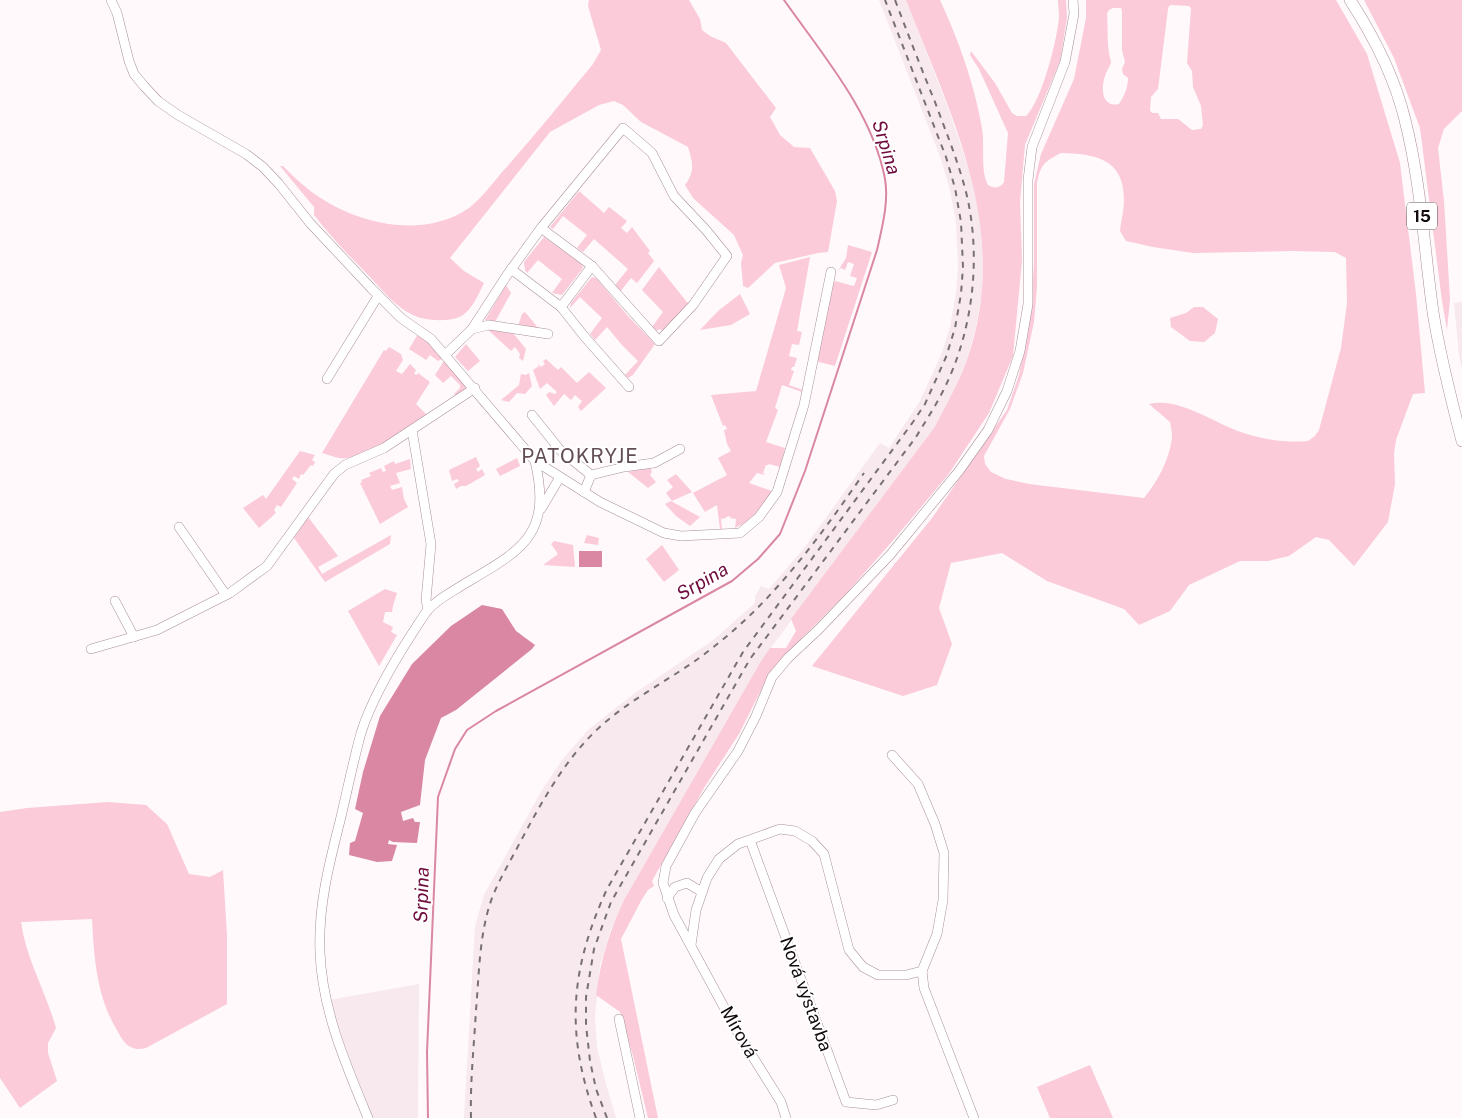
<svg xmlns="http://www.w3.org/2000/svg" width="1462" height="1118" viewBox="0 0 1462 1118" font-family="'Public Sans',sans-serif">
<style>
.built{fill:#f7e9ed}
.green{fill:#fbcbd9;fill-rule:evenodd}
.water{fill:#da87a3}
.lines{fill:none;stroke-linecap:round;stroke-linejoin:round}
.stream{stroke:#da87a3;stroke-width:2}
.minor-casing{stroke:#a89097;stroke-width:10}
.major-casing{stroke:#a89097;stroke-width:12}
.minor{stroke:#fff;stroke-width:9}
.major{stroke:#fff;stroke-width:11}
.rail{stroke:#787173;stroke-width:2;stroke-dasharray:6 6;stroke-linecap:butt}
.labels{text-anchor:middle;stroke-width:4;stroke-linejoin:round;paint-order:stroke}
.shield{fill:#fff;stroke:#595455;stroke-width:1}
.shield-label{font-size:16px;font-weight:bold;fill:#120a0c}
.street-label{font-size:18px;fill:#120a0c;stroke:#fff}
.water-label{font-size:19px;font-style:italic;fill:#700b3d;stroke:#fff}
.quarter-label{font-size:20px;letter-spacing:1px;fill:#634d54;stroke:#fff}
</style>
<rect width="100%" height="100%" fill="#fff9fb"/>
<g class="built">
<polygon points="879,0 906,0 948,108 974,184 983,239 983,267 982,293 976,326 967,360 952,396 934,428 761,661 624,900 611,929 600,965 595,1017 597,1047 606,1084 616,1118 464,1118 475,926 484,895 542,790 562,760 589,729 635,693 712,641 755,603 755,596 761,586 769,589 804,548 880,443 889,448 920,401 941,355 950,327 956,293 958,266 956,223 950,190 941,159"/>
<polygon points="1462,302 1462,369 1459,355 1454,303"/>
<polygon points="419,984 418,1118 372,1118 341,1040 329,1000"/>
</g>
<g class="green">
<path d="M589,0H689L700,19L702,30L710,36L726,43L776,108L770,117L780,135L794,147L810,148L835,191L837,201L828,252L818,253L775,263L748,288L743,286L741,263L743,255L734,235L693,198L685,185C695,171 693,163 688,147L641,122L623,105L614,101L599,105L550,132L450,258L464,271L484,283C479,293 473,308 463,315C452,323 422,321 411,314C395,306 383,291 371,278C351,258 331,237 314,215V207L280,166H283C291,174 299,182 308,189C351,223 421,241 469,208C480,200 493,183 502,172C534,137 563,100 593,64L601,50L588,6Z"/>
<path d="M906,0H940C959,41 974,83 982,128C985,146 980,171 988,185C994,189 1001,188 1004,182L1008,133L979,69L970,55L971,51L995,83L1012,113L1017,116H1026C1042,101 1058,37 1059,16C1059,11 1058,5 1058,0H1066L1067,18L1060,61L1025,145L1020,202L1022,260L1013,356L989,413L948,475L890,544L843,597L787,653L768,676L739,734L704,788L652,881L654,886L648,890L641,901L621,939L658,1118H648L633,1056L620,1012L596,995C601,959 609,932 624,900L761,661L770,648H786L796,631L791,619L934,428C946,406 958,384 967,360C1012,230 952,119 906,0Z"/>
<path d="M1086,0H1336L1367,54L1400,163L1416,294L1425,393L1413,394L1396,440L1394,454L1395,484L1388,522L1354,566L1329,540L1316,537L1289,556L1268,561H1240L1189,585L1170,611L1139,625L1124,609L1047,581L1002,553L951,563L939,608L952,644L937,685L903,696L812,666L932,518L1007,410L1019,375L1031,310L1034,264V184L1041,154L1074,79L1086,18ZM1171,5L1189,6L1191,8L1187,63L1192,71L1193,87L1201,106L1203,125L1201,129L1192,130L1178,119H1161L1158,113H1153L1150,111L1151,97L1158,89L1168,9L1169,6ZM1113,8H1121L1122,11V50L1125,62L1122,69L1123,74L1128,78C1128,88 1124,96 1119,104C1101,108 1101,87 1105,76C1106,71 1111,66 1111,61C1110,58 1109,56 1109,53C1107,40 1108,27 1107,13L1109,10ZM1061,153C1095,154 1124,158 1124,200C1124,210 1121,221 1120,231L1126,241L1153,247L1193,253L1291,251L1335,252L1346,258L1347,303L1341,348L1319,430L1315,436L1308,441C1288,443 1266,440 1247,434C1218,426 1180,396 1149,404L1170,422C1171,427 1172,433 1172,438C1169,460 1158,481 1144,498L1029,484L1006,479L991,472L985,464L984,456L1010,409L1023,373L1034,322L1037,287V183C1041,164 1044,162 1061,153Z"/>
<polygon points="1364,0 1462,0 1462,111 1444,129 1438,148 1444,201 1450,299 1447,330 1442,301 1420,128 1394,58"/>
<polygon points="579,191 604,213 609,207 627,221 621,228 627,233 632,227 650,251 648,253 654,261 637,283 631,278 620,292 615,285 628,269 594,239 583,252 577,248 587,235 563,216 553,229 550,227"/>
<polygon points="544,237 582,264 583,268 562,295 552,293 562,279 538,260 527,273 525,270 524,262"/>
<polygon points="848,245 872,252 835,366 815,361 831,289 835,281 854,286 857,278 850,276 854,264 848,262 845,270 841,268 838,271 846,258"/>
<path d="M810,257L797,331L802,332L799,345L792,344L789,356L797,358L794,367H792L791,370L794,371L789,385L803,390L802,392L782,385L775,408L778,410L766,442L785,448L780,467L769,464L768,465H766L763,473L765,475L757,473L749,483L772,491C769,511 751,520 735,528L736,519L730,518V516L726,517V518L721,519L722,529H720L717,505L705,512L693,493L727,475L718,458L731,451L727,444L724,430L727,429L725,425L723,426L711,395L756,391L786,288L779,265Z"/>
<polygon points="659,267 690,306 666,334 660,329 656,331 652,327 663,312 642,290"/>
<polygon points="592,277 596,278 628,316 655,344 633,375 628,378 625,375 638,361 622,345 607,327 595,340 590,334 602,318 580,297 570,308 571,303"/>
<polygon points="506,285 511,293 495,322 485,320"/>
<polygon points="740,294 750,314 731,325 700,330 718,311"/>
<polygon points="1194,307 1203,307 1218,319 1215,333 1204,342 1190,341 1171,327 1170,318 1186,313"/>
<polygon points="525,312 539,329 518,326 522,314"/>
<polygon points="487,329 513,333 526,349 523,361 519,358 520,354 515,347 511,351"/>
<polygon points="418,334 435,347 465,383 466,389 456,396 454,394 460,388 460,385 451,376 443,383 435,375 444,361 442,359 438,361 430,355 426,360 409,349"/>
<polygon points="466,344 480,361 468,371 455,357"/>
<path d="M389,347L401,354L403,360L396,371L402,374L410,364L416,370L414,374L417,375L418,373L430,382L416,404L427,415C405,431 376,454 348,458C340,460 330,455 322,453L384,350L386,351Z"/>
<polygon points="546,359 558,370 561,367 577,383 589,372 606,388 581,411 578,407 582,401 575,395 571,400 564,394 554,406 546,395 549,392 555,394 557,392 547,383 540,389 533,370 539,366 537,363 541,367 545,364 543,361"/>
<polygon points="529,373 532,386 525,394 517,393 509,402 501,400 519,385 521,374 526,375"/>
<polygon points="300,451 315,455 312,460 315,462 313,466 311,465 303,475 301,474 299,479 294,476 292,479 297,483 281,507 277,505 274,510 276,513 259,528 243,508 263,495 266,499"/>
<polygon points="476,457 480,466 476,469 478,472 482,469 485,475 466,486 461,486 456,489 454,484 459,481 457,479 452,481 449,470"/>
<polygon points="517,458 520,466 500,476 496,469"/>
<polygon points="410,459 411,469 396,473 400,483 390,486 392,490 402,487 404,499 408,507 380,524 360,483 362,482 361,480 371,476 369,473 381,468 383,472 386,471 384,466 394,461 395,464"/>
<polygon points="650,467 652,472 650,475 656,482 648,488 628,472"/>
<polygon points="676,474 692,492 672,501 666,493 673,487 667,480"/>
<polygon points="671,501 700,517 690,526 676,516 665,504"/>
<polygon points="308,517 338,556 318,567 322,574 391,535 390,544 325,582 294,538"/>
<polygon points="587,535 599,538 598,545 584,543"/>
<polygon points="554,541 573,545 575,567 543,565 558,554 551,544"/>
<polygon points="662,545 679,570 664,582 646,559"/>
<polygon points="385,589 397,593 393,606 392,612 385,612 383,622 393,627 391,632 397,635 379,666 348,611"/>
<path d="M108,802L146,805L167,824L189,874L210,877L223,870L227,935V1004L146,1048C141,1049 136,1050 131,1047C125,1045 121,1037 118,1032C97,998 94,959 92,919L21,922C26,959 46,992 56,1028L48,1043V1053L57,1081L20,1108L0,1078V812L27,808Z"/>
<polygon points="1090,1065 1113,1118 1050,1118 1037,1087"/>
</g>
<g class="water">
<rect x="579" y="551" width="23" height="16"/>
<polygon points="482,605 502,609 516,631 535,645 532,649 456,710 441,718 425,760 420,805 401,812 403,821 413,818 415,822 420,822 417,843 393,842 389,840 388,844 397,845 392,861 377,862 349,855 350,843 355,841 363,813 355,809 363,772 380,716 412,664 451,626"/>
</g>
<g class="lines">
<path class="stream" d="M428,1118L427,1052L438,797L455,749L467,730L496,711L732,581L758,559L780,534L805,471L877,250C882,228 889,202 885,179C873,113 822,54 784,0"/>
<g class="minor-casing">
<g id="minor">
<polyline points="111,0 117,13 129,61 134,74 144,86 158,101 178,115 246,154 263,167 279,184 310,223 371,288 401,318 431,339 535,461 600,502 664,533 681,536 740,533 759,517 777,492 804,405 831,272"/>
<polyline points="511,269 561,307 584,336 629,387"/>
<polyline points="561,307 592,266"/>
<polyline points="472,329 489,325 548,334"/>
<polyline points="445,355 472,329 507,275 541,228 623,128 652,153 674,196 706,230 727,256 693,305 659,341 592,266 541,228"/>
<polyline points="327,379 378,296"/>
<polyline points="532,415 560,450 591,475"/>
<polyline points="412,430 431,544 426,600 428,609"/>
<polyline points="584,492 591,475 624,467 654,463 680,449"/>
<polyline points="541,509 560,477"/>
<polyline points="179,527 226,595"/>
<polyline points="115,601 134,637"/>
<polyline points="91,649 157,630 230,593 267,566 334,474 345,465 384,448 475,388"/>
<polyline points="750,840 846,1102 876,1105 893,1100"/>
<polyline points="667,898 675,887 687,883 702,892"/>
<polyline points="691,945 696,910 707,878 719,859 738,844 780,829 795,831 812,841 824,854 849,950 863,967 878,975 906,975 922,971 937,934 943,900 944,853 935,824 918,784 892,755"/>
<polyline points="922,971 924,988 974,1118"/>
<polyline points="619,1019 640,1118"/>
<path d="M368,1118C346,1065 322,1010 320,952C318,907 329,864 340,821C347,792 353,762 361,733C372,698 393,663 413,632C418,625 422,617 428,610C436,600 450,593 461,586C519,551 553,538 535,461"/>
<polyline points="786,1118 781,1102 738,1033 674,915 663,883 666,866 695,813 738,751 756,716 772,677 788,658 819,629 890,555 959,471 988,430 1007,391 1020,351 1028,304 1028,180 1032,147 1065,62 1074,14 1073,0"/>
</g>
</g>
<g class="major-casing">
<path id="major" d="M1350,0C1374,37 1395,78 1405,120C1421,183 1424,248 1433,312C1440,356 1451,399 1462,441"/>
</g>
<use href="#minor" class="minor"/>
<use href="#major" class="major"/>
<g class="rail">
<path d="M471,1118C470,1082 474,1046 476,1010C479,976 479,941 489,907C495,887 506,869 516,850C540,805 564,759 602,725C637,694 680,675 716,645C776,598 821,535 864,473"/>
<path d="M596,1118C565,1033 570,970 607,889L743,652L913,422L925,404L946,357L955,328L961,294L963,267L961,222L955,188L946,157L885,0"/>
<path d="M607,1118L596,1089L590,1061L586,1025V997L594,949L611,902L750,659L916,437C925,422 935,407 943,391C973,332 982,257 966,192C958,161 946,132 935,102C921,68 908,34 895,0"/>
</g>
</g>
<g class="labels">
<rect class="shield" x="1407" y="202.5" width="30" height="27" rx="4"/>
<g class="shield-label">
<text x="1422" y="222">15</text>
</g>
<g class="street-label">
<text transform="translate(806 994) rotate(70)" y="6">Nová výstavba</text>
<text transform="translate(739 1032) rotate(60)" y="6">Mírová</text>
</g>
<g class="water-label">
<text transform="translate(887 147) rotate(73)" y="7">Srpina</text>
<text transform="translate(702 581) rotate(-30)" y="7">Srpina</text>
<text transform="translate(421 895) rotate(-88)" y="7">Srpina</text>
</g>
<g class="quarter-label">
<text x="580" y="463">PATOKRYJE</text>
</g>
</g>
</svg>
